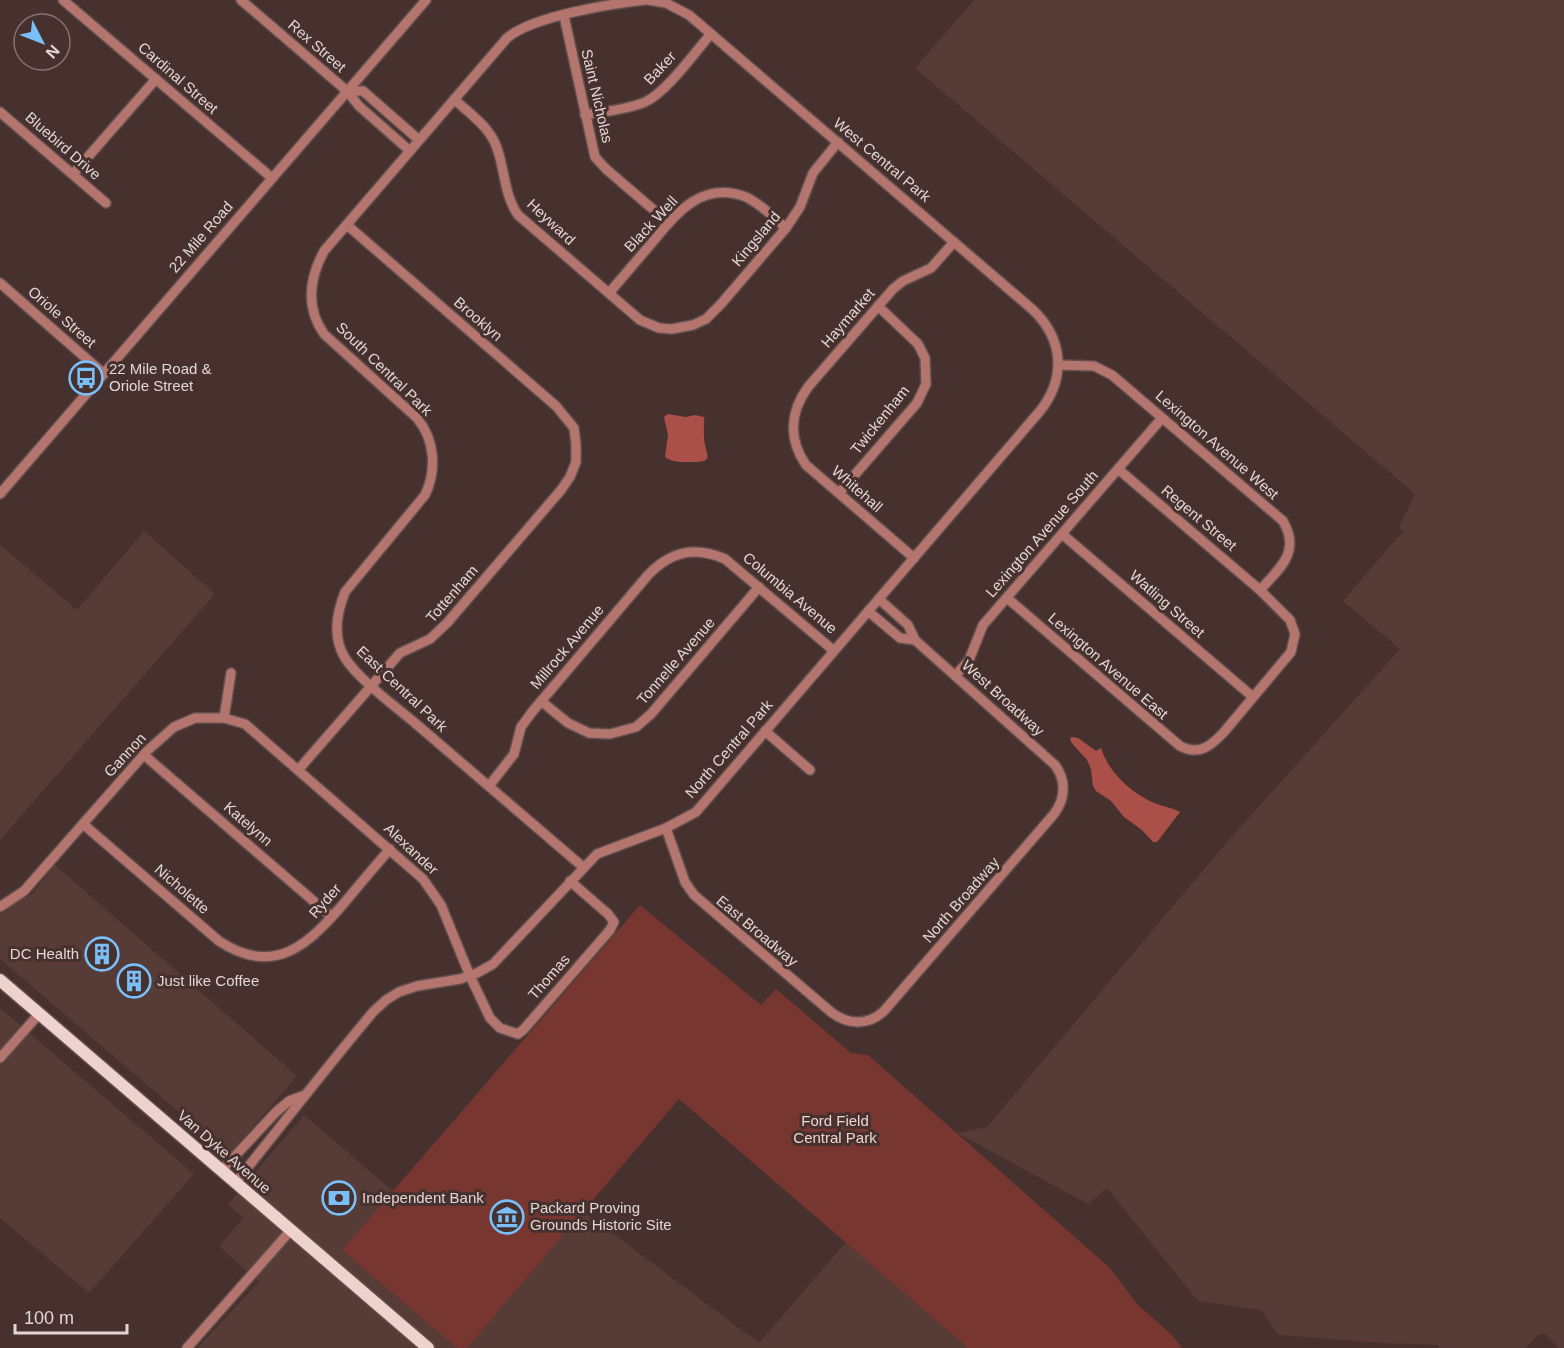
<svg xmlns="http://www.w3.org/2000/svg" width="1564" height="1348" viewBox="0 0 1564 1348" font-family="Helvetica,sans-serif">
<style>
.built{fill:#563b37}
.green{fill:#783630}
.water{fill:#ab5049}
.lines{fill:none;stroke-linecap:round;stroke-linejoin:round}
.minor-casing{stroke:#624f4d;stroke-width:12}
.major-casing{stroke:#624f4d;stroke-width:15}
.minor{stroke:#b4756e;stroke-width:9}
.major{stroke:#edd2ce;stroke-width:12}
.labels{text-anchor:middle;stroke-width:6;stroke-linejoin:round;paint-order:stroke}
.street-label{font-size:15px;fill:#e3d5d3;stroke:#46312f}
.poi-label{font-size:15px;fill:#e3d5d3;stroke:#46312f;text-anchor:start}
.park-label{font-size:15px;fill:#eed4d0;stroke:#46312f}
</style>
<rect width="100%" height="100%" fill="#46312f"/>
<g class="built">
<polygon points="974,0 1564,0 1564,1348 1559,1348 1545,1334 1539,1334 1525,1348 1439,1348 1438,1345 1382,1343 1279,1335 1261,1310 1198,1301 1107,1188 1088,1204 957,1133 987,1127 1226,843 1400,649 1343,601 1403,531 1399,527 1415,494 915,68"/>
<polygon points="144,531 215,594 0,840 0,545 77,610"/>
<polygon points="55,865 297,1076 229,1155 0,959 0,915 19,900 32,894"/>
<polygon points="0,1008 194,1174 89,1293 0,1218"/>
<polygon points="304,1115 393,1191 343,1250 458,1348 197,1348 259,1282 219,1246 243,1218 228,1204"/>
<polygon points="583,1211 759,1343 846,1242 968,1348 467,1348"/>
</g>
<polygon class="green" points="640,905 761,1005 776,989 851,1053 868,1055 1110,1268 1137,1304 1172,1335 1182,1348 968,1348 679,1099 467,1348 457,1348 342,1250"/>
<g class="water">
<path d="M668,414L686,417L695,415L704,417C705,423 703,429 704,436C704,455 719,463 688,462C679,462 673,462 665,457L668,435L664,417Z"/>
<path d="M1072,737L1078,738L1096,751L1101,748C1108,772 1133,795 1157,804C1165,807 1173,808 1180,812L1157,842H1153L1142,830L1124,817L1111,801L1096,791L1093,786L1091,769L1087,760L1071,742L1070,738Z"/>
</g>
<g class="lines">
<g class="minor-casing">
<g id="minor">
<polyline points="63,0 272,178"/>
<polyline points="241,0 347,91 359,106 410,151"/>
<polyline points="564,16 595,157 606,169 669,223"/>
<polyline points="347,91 363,91 419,140"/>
<path d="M454,99C470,114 490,127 497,148C505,170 504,195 518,215L640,320L659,328L672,329L693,325L706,319L721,304L786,228L800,207L813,173L838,142"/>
<polyline points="0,112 106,203"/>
<path d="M585,115C605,111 627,110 645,102C667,92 694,53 711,34"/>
<polyline points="73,174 156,79"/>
<polyline points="0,283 104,374"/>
<path d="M609,293C623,277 637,260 651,244C676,214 701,180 746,197C761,204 773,217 786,228"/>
<path d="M1058,365L1094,366L1112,375L1283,521C1301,552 1280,568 1260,590"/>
<polyline points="839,493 917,403 926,384 925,358 918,344 878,306"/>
<polyline points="0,494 426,0"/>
<polyline points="1062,534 1253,697"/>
<path d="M914,558L806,465C788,439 790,412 808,387L893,289L903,281L931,268L954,242"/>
<path d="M1007,598L1180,746C1199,756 1211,746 1224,732L1291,652L1295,634L1290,620L1260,590L1118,469"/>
<polyline points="868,611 900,638 915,640"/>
<polyline points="956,675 969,660 983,625 1162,418"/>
<polyline points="541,701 568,723 589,733 610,734 636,727 651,714 759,587"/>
<polyline points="224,718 231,673"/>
<polyline points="765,731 810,770"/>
<polyline points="144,755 332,917"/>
<polyline points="299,769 400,653 430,639 447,623 561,490 570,477 576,462 576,444 574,428 556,406 347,225"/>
<path d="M489,786L514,754L521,727L532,712L648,575C671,551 695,546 725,559L833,650"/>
<path d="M83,824L219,941C275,978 309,944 345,902C360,884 375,866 390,849"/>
<path d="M666,828L685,882L694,895L831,1012C848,1025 868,1026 884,1011L1054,814C1066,798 1066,780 1055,765L915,640L908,625L879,599"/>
<path d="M583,867C527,819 471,771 415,723C395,706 359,680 345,658C332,637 337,612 345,592L425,495C437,470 435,440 417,418L324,334C305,307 309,279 324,251L507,38C533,16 610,4 645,0"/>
<polyline points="0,907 24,891 147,751 174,727 195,718 224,718 245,724 423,879 441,905 470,976 490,1018 500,1028 518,1034 524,1029 610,930 614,922 608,914 570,881"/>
<polyline points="0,1058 39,1014"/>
<polyline points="222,1170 276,1112 289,1101 302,1096"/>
<path d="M236,1182C282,1125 326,1068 373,1012L386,1000L399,992L417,986L460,979L477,973L493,964L597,854L666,828L696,812L1040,411C1067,377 1063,338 1032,309L689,15L666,3L648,0"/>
<polyline points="187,1348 291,1230"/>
</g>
</g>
<g class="major-casing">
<polyline id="major" points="0,980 428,1348"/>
</g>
<use href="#minor" class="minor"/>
<use href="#major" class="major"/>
</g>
<defs>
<g id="bus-ring" transform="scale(1.725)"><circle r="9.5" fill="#46312f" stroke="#7abff8" stroke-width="1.5"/><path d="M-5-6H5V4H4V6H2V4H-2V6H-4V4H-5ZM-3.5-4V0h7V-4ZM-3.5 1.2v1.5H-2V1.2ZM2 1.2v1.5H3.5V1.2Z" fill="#7abff8"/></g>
<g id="building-ring" transform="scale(1.725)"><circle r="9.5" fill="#46312f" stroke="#7abff8" stroke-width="1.5"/><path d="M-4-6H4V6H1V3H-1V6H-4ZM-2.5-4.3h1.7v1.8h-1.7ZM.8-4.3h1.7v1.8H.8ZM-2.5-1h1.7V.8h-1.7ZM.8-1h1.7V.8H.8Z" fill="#7abff8"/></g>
<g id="bank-ring" transform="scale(1.725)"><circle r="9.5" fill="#46312f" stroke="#7abff8" stroke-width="1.5"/><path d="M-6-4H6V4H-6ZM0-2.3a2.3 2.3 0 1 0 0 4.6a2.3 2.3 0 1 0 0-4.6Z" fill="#7abff8"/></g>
<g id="museum-ring" transform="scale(1.725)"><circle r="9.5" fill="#46312f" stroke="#7abff8" stroke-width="1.5"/><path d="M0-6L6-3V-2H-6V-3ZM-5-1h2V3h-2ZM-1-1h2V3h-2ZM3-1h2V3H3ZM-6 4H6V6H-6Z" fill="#7abff8"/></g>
</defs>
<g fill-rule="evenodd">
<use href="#bus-ring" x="86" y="378"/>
<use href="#building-ring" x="102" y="954"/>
<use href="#building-ring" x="134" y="981"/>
<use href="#bank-ring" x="339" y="1198"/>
<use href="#museum-ring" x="507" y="1217"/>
</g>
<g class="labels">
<g class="street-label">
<text transform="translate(317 46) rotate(41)" y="5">Rex Street</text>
<text transform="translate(660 68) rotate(-47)" y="5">Baker</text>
<text transform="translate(178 78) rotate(41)" y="5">Cardinal Street</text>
<text transform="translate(597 96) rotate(77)" y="5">Saint Nicholas</text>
<text transform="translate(63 146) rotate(41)" y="5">Bluebird Drive</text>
<text transform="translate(882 160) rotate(40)" y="5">West Central Park</text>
<text transform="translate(551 222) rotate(43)" y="5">Heyward</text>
<text transform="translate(651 224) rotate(-47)" y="5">Black Well</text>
<text transform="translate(201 237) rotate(-49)" y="5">22 Mile Road</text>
<text transform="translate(756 239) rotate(-50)" y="5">Kingsland</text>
<text transform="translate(62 317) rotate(41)" y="5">Oriole Street</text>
<text transform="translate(848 318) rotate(-49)" y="5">Haymarket</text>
<text transform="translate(478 319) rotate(41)" y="5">Brooklyn</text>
<text transform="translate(384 369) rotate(44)" y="5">South Central Park</text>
<text transform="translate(880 420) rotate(-51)" y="5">Twickenham</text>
<text transform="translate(1217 445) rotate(41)" y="5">Lexington Avenue West</text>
<text transform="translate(857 489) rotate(41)" y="5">Whitehall</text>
<text transform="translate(1199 518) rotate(40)" y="5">Regent Street</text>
<text transform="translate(1042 534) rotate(-49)" y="5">Lexington Avenue South</text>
<text transform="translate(790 593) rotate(40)" y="5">Columbia Avenue</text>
<text transform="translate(452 594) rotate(-49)" y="5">Tottenham</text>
<text transform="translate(1167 604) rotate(41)" y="5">Watling Street</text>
<text transform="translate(567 647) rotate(-50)" y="5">Millrock Avenue</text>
<text transform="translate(676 661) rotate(-49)" y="5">Tonnelle Avenue</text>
<text transform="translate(1108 666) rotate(41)" y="5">Lexington Avenue East</text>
<text transform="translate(402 689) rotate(43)" y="5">East Central Park</text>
<text transform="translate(1003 698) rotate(42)" y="5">West Broadway</text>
<text transform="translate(729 749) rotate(-49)" y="5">North Central Park</text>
<text transform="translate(125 755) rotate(-47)" y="5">Gannon</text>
<text transform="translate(248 824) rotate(41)" y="5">Katelynn</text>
<text transform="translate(411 849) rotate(43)" y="5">Alexander</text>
<text transform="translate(182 889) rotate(41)" y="5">Nicholette</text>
<text transform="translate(961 900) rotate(-49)" y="5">North Broadway</text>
<text transform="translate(325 901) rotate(-49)" y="5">Ryder</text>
<text transform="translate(757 931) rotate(40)" y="5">East Broadway</text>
<text transform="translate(549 977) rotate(-49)" y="5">Thomas</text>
<text transform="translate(224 1152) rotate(41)" y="5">Van Dyke Avenue</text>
</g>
<g class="poi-label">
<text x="109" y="374">22 Mile Road &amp;<tspan x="109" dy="17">Oriole Street</tspan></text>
<text x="79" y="959" text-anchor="end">DC Health</text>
<text x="157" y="986">Just like Coffee</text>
<text x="362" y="1203">Independent Bank</text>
<text x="530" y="1213">Packard Proving<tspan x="530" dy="17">Grounds Historic Site</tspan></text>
</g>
<g class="park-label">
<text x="835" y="1126">Ford Field<tspan x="835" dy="17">Central Park</tspan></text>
</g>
</g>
<g transform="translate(42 42) rotate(132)"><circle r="28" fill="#46312f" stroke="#857371" stroke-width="1.5"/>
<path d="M0-4.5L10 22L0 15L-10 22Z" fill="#7abff8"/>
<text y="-9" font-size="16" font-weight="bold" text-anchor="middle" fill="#e3d5d3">N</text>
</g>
<path d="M15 1324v9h112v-9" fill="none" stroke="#e3d5d3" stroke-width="3"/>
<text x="24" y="1324" font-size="18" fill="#e3d5d3" stroke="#46312f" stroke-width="4.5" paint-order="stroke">100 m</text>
</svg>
